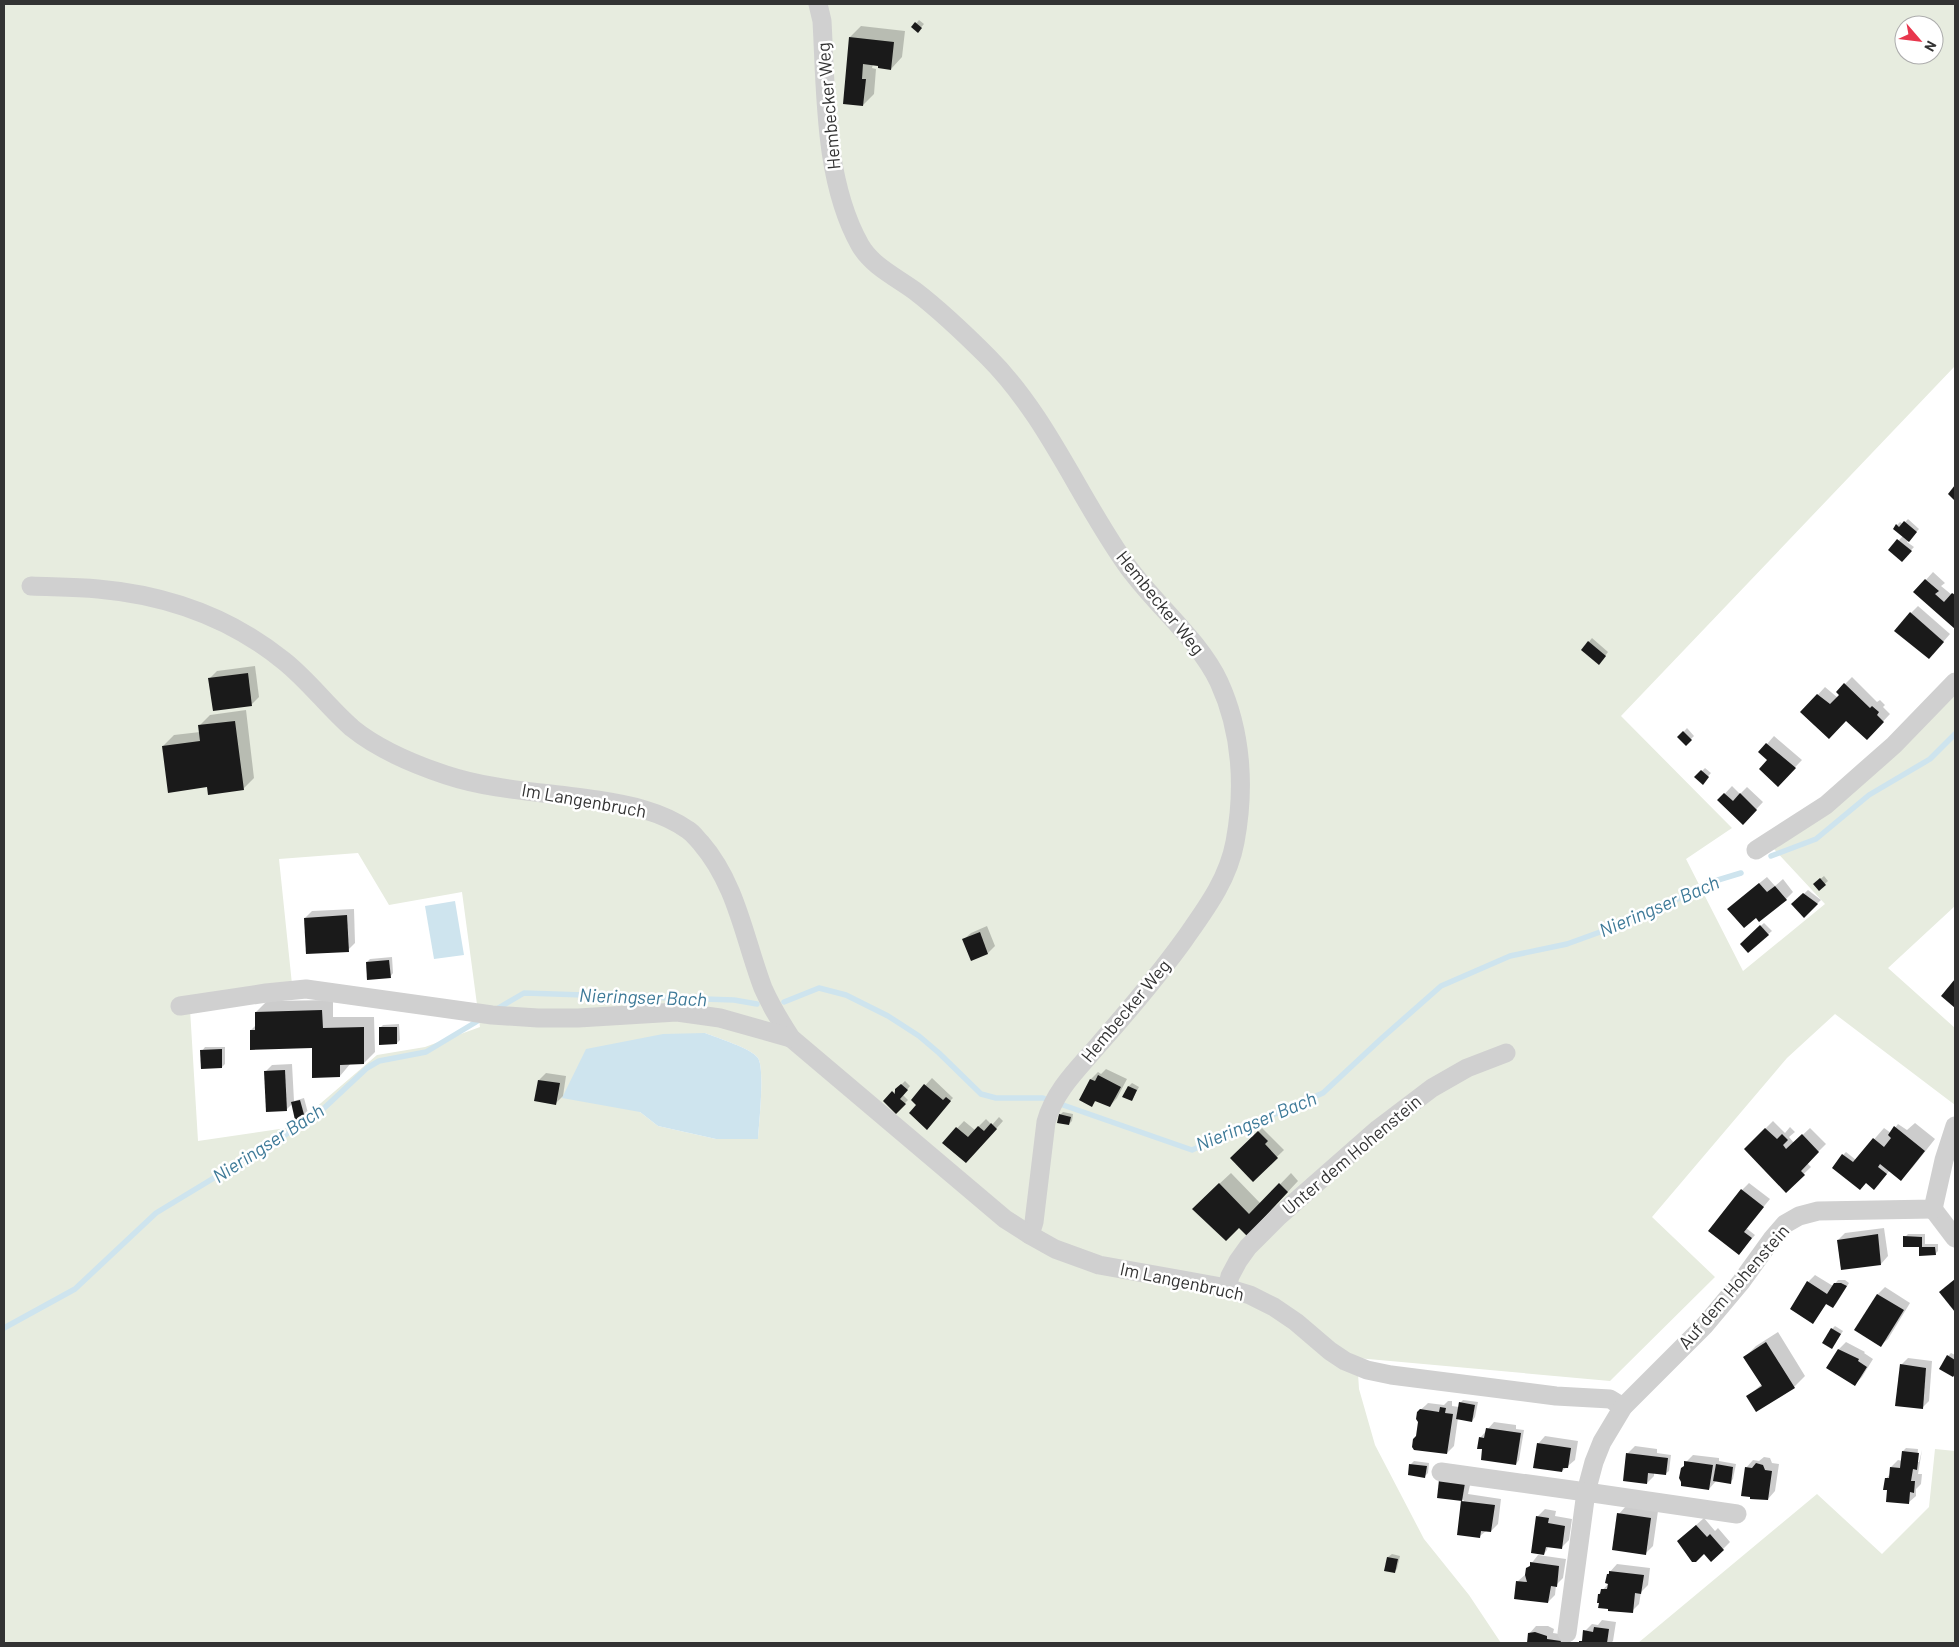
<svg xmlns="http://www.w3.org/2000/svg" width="1959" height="1647" viewBox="0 0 1959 1647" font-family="Barlow,sans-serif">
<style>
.green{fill:#e7ecdf;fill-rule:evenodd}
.water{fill:#cee4ee}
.shadow{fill:#0003}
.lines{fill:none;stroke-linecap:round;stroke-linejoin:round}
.stream{stroke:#cee4ee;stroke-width:5.5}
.building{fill:#1a1a1a}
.minor{stroke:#d0d0d0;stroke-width:19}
.labels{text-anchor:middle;stroke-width:5;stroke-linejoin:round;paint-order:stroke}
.street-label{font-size:18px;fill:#333;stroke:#fff}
.water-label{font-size:19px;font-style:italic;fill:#3e7a98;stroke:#fff}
</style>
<rect width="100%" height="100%" fill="#fff"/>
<g class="green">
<path d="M4,4H1955V366L1621,716L1732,828L1686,859L1743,971L1825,904L1773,848L1955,692V906L1888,968L1955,1028V1105L1835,1014L1787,1058L1652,1217L1715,1277L1610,1381L1357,1358L1359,1389L1375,1445L1424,1539L1469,1595L1501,1643H4ZM1904,25H1934V55H1904ZM358,853L389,905L462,892L480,1027L425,1047L377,1055L293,1127L198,1141L190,1009L293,994L279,859ZM705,1033C717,1038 751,1048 758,1058C765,1069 759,1123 758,1139H716L658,1126L640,1112Z"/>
<polygon points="1935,1449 1955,1451 1955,1643 1638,1643 1817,1494 1882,1554 1929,1507"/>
</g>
<g class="water">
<polygon points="455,901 464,955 434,959 425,906"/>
<path d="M705,1033C717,1038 751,1048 758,1058C765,1069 759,1123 758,1139H716L658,1126L640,1112L562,1098L586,1049L663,1034Z"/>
</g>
<g class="shadow">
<polygon points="919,20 924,24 918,31 913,27"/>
<polygon points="861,26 905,31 902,57 891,69 873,64 872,68 876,69 874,94 863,105 850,37"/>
<polygon points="1908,519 1919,529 1907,542 1914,547 1902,560 1890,549 1903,536 1894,528 1900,522 1903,524"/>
<polygon points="1933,572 1945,583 1941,586 1952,595 1955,592 1955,627 1915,592"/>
<polygon points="1918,606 1950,634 1936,650 1911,613"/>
<polygon points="1592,638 1608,652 1602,660 1583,649"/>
<polygon points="255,666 259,697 252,704 210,678 217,671"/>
<polygon points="1852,677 1877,702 1880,700 1885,705 1883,707 1890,714 1874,731 1846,719 1802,712 1825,687 1838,698 1841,695 1837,692"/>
<polygon points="246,710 254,778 243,789 208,786 163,746 174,735 200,732 199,726 210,715"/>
<polygon points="1687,728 1694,736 1686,744 1679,737"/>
<polygon points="1774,736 1802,760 1778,785 1769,760 1760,752"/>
<polygon points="1705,768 1711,773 1702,783 1696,777"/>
<polygon points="1732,786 1740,794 1747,787 1763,802 1750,816 1719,800"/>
<polygon points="1824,876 1828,881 1819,889 1818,881"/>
<polygon points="1767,877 1775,886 1783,879 1793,892 1786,899 1736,902"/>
<polygon points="1808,890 1821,900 1804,916 1793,904"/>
<polygon points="354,909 355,943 348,950 305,918 312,911"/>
<polygon points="1764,923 1772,931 1748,951 1741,944"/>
<polygon points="987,926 995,946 988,953 971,959 963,940 971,933"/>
<polygon points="392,957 393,973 390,977 367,962 370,959"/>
<polygon points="333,1000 333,1017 374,1017 375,1052 364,1063 351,1063 340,1076 313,1047 251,1030 256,1025 256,1012 267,1001"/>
<polygon points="399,1024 400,1040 397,1043 380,1028 383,1025"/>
<polygon points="205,1047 225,1047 225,1064 222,1067 202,1051"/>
<polygon points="292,1064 294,1101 304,1098 308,1113 305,1117 292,1104 286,1110 265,1072 272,1065"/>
<polygon points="1106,1069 1127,1079 1117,1098 1110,1106 1097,1100 1092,1105 1091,1079 1098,1072 1101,1074"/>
<polygon points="546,1073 566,1076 563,1096 556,1103 539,1080"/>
<polygon points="932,1078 953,1098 947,1104 917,1104 912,1100"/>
<polygon points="905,1081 910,1086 903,1095 908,1100 896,1112 885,1101"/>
<polygon points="1132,1083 1139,1087 1132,1100 1129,1086"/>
<polygon points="1063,1112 1073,1114 1072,1121 1069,1124 1060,1115"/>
<polygon points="999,1117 1003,1121 973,1155 944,1142 964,1121 975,1130 986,1119 992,1125"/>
<polygon points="1773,1121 1785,1133 1790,1127 1795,1132 1789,1137 1794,1143 1810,1128 1826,1144 1807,1163 1811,1167 1786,1191 1745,1149"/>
<polygon points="1915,1123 1935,1139 1912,1168 1901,1179 1890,1170 1878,1185 1843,1155 1846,1152 1856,1160 1884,1128 1891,1133 1898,1124 1907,1130"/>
<polygon points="1262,1128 1284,1150 1253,1180 1256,1134"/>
<polygon points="1231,1173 1261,1204 1291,1173 1298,1181 1258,1224 1204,1198"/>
<polygon points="1749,1183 1770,1199 1746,1228 1755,1235 1742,1250 1742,1190"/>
<polygon points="1884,1228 1888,1256 1881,1264 1838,1240 1845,1233"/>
<polygon points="1908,1234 1925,1234 1925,1244 1938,1244 1938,1251 1935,1254 1920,1246 1905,1237"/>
<polygon points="1815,1275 1833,1286 1838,1280 1845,1280 1849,1283 1836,1304 1833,1307 1827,1303 1813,1322 1808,1282"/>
<polygon points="1885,1287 1910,1303 1888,1339 1880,1346 1856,1330 1878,1294"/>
<polygon points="1835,1326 1843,1331 1832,1348 1832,1329"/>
<polygon points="1778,1332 1805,1376 1794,1387 1747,1397 1762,1384 1745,1357 1756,1346"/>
<polygon points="1846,1342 1865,1352 1864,1353 1873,1359 1862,1377 1855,1384 1839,1349"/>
<polygon points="1951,1353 1955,1355 1955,1374 1953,1376 1948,1356"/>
<polygon points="1908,1358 1932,1361 1929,1401 1922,1408 1901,1365"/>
<polygon points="1463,1400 1478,1402 1475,1417 1472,1421 1458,1418 1454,1446 1447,1453 1418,1436 1419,1422 1418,1412 1426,1405 1428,1403 1444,1405 1448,1401 1452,1401 1452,1406 1459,1407 1460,1403"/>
<polygon points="1494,1422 1516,1425 1516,1429 1524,1430 1519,1460 1516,1464 1480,1438"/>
<polygon points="1545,1436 1578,1441 1575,1460 1562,1471 1538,1444"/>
<polygon points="1635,1446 1657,1449 1657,1453 1671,1455 1669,1471 1665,1474 1654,1472 1654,1476 1647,1483 1628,1453"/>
<polygon points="1906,1448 1918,1449 1917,1462 1919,1462 1922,1450 1918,1474 1922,1474 1921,1484 1916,1489 1916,1496 1908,1503 1888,1489 1886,1479 1890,1474 1891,1467 1898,1460 1902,1461 1903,1451"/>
<polygon points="1693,1455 1719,1458 1719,1461 1736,1464 1733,1479 1730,1482 1716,1481 1709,1489 1685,1466 1686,1462"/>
<polygon points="1764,1457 1770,1458 1772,1463 1779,1464 1775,1491 1768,1499 1746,1468 1753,1460 1759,1461"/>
<polygon points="1414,1461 1429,1463 1428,1473 1425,1476 1409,1474 1411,1464"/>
<polygon points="1472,1476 1468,1494 1501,1499 1498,1524 1491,1531 1486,1531 1480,1536 1463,1502 1464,1500 1438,1496"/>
<polygon points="1626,1506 1658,1511 1653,1546 1646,1553 1619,1514"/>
<polygon points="1545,1509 1556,1511 1555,1516 1572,1519 1569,1540 1561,1548 1548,1546 1547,1550 1544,1554 1538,1516"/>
<polygon points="1704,1518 1715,1531 1718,1528 1730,1542 1723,1549 1686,1534"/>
<polygon points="1392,1554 1400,1556 1397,1569 1394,1572 1385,1570 1388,1557"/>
<polygon points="1538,1555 1566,1559 1563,1578 1556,1585 1555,1595 1548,1602 1518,1581 1526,1574 1527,1569"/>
<polygon points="1617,1564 1650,1568 1648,1585 1641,1592 1639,1604 1632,1611 1599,1594 1609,1583 1608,1574"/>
<polygon points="1602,1620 1616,1622 1613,1641 1611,1643 1580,1643 1584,1638 1585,1631 1592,1624 1598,1625"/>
<polygon points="1536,1626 1548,1626 1554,1629 1553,1633 1567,1635 1566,1643 1528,1643 1529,1634"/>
</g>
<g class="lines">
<g class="stream">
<polyline points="1771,856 1816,839 1869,795 1930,759 1955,734"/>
<polyline points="784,1002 819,988 846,995 888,1016 919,1036 939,1053 981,1094 996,1098 1043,1098 1192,1150 1323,1093 1382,1038 1441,986 1510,956 1567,944 1647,915 1708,883 1741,873"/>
<polyline points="495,1010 524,993 734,1000 757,1004"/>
<polyline points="4,1328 75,1289 156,1213 295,1129 321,1111 367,1068 379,1061 426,1052 481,1019"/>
</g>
</g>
<g class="building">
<polygon points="915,22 922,28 918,33 911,27"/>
<polygon points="849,37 894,42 891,70 878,68 878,66 863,64 862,79 866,79 863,106 843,104"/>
<polygon points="1955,485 1955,501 1948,494"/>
<polygon points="1904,521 1917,532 1909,542 1893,529 1896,524 1899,527"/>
<polygon points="1897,539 1912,551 1902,562 1888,550"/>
<polygon points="1925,579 1939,591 1935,594 1944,602 1952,593 1955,595 1955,629 1913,592"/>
<polygon points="1910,612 1944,642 1929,659 1894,631"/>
<polygon points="1588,641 1606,656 1599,665 1581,650"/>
<polygon points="248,673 252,706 213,711 208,678"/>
<polygon points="1844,683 1870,708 1872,706 1879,712 1877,715 1884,722 1867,740 1846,721 1829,739 1800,712 1817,694 1830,704 1839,695 1836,692"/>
<polygon points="235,721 244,790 208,795 207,787 168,793 162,746 200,741 198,725"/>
<polygon points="1683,731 1692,740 1686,746 1677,737"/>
<polygon points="1766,743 1796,768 1778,787 1759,769 1767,760 1758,752"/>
<polygon points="1701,770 1709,777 1703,785 1694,777"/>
<polygon points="1724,793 1733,801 1740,793 1757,810 1743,825 1717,800"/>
<polygon points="1820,878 1826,885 1819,891 1813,884"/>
<polygon points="1759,883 1767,892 1775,886 1787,900 1759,922 1756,918 1744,928 1727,909"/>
<polygon points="1803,893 1818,904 1804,918 1791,904"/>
<polygon points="347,915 349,952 306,954 304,918"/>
<polygon points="1760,925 1769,935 1748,953 1740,944"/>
<polygon points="980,932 988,954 971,961 962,939"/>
<polygon points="389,960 391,978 367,980 366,962"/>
<polygon points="1955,979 1955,1008 1941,996"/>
<polygon points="322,1010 323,1028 364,1027 364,1064 340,1065 340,1077 312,1078 312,1048 250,1050 250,1030 255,1030 255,1012"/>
<polygon points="379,1027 397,1027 397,1044 379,1045"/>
<polygon points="222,1049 222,1068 201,1069 200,1050"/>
<polygon points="285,1070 287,1111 266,1112 264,1071"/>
<polygon points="1098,1075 1121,1087 1110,1107 1095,1101 1092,1107 1079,1100 1090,1079 1095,1081"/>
<polygon points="538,1080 560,1083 556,1105 534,1101"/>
<polygon points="901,1084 908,1090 900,1099 906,1104 896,1114 883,1101 892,1091 895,1094 895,1089"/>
<polygon points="924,1084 943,1100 946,1097 951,1101 927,1130 909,1113 916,1105 911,1100"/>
<polygon points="1128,1086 1137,1090 1132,1101 1122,1097"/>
<polygon points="300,1100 305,1118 295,1120 291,1102"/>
<polygon points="1059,1114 1071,1117 1069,1125 1057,1123"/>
<polygon points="991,1123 997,1129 966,1163 942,1143 956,1127 968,1137 978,1126 984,1131"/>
<polygon points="1894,1126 1925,1151 1901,1181 1880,1164 1878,1167 1887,1174 1874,1190 1866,1183 1860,1190 1832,1168 1842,1154 1853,1162 1873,1138 1884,1147 1891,1138 1888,1135"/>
<polygon points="1765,1128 1777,1139 1782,1134 1788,1140 1783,1145 1786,1149 1802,1134 1819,1152 1801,1171 1805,1175 1786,1193 1744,1149"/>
<polygon points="1258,1131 1268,1141 1265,1144 1278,1158 1253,1182 1230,1158"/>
<polygon points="1219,1183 1249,1214 1279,1183 1288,1192 1247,1236 1239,1228 1226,1241 1192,1209"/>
<polygon points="1741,1189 1764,1207 1744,1232 1752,1238 1739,1255 1708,1231"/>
<polygon points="1878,1234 1881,1265 1841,1270 1837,1240"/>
<polygon points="1903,1236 1922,1237 1922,1247 1935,1247 1936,1255 1919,1256 1919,1247 1903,1247"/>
<polygon points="1955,1279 1955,1312 1939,1292"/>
<polygon points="1807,1281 1827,1294 1834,1283 1841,1283 1847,1286 1833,1308 1826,1304 1813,1324 1790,1309"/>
<polygon points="1877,1294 1904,1310 1881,1347 1854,1330"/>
<polygon points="1831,1328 1841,1334 1832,1349 1822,1343"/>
<polygon points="1766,1342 1795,1388 1756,1412 1746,1396 1762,1386 1743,1357"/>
<polygon points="1838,1349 1859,1359 1858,1361 1867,1367 1855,1386 1826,1368"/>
<polygon points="1947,1355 1955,1360 1955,1374 1953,1377 1939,1369"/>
<polygon points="1900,1364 1926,1368 1923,1409 1895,1406"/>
<polygon points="1459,1402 1475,1405 1472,1422 1456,1419"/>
<polygon points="1440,1407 1446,1408 1445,1413 1453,1414 1447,1454 1414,1450 1412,1447 1413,1439 1416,1436 1418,1422 1416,1419 1417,1412 1420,1409 1439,1412"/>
<polygon points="1486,1428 1521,1433 1516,1465 1481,1460 1482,1449 1477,1449 1479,1437 1484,1438"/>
<polygon points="1537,1443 1571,1448 1568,1468 1563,1468 1562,1472 1533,1468"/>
<polygon points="1902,1451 1919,1453 1917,1470 1913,1469 1911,1481 1915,1481 1914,1493 1910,1492 1909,1504 1886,1502 1887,1490 1883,1490 1885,1478 1889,1478 1890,1467 1900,1468"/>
<polygon points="1626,1453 1668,1458 1666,1475 1648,1473 1647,1484 1623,1481"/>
<polygon points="1684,1461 1713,1465 1709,1490 1681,1486 1681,1482 1679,1478 1681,1468 1684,1466"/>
<polygon points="1756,1463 1763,1465 1765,1470 1772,1471 1768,1500 1750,1499 1750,1497 1741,1496 1745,1467 1752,1468"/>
<polygon points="1409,1464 1427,1466 1425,1478 1408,1475"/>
<polygon points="1716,1464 1733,1467 1731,1484 1713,1481"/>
<polygon points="1439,1480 1465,1483 1462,1501 1437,1498"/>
<polygon points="1461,1501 1495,1505 1491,1532 1481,1531 1480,1538 1457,1535"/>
<polygon points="1617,1513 1651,1518 1646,1555 1612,1550"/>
<polygon points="1536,1516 1549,1518 1548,1523 1565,1526 1562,1549 1546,1547 1544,1555 1531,1553"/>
<polygon points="1696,1525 1707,1537 1710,1534 1724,1550 1711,1562 1704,1554 1696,1562 1692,1562 1677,1541"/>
<polygon points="1387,1557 1398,1559 1395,1573 1384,1571"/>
<polygon points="1530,1562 1559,1566 1557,1587 1551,1586 1548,1603 1514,1599 1516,1581 1527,1582 1525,1575 1526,1568 1530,1566"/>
<polygon points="1609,1571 1644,1575 1641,1594 1635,1593 1633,1613 1608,1611 1608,1609 1598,1608 1599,1603 1597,1603 1598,1594 1600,1594 1601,1589 1607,1589 1608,1584 1605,1583 1607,1574 1609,1574"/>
<polygon points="1594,1627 1609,1629 1607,1643 1579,1643 1579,1641 1582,1641 1583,1630 1593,1632"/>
<polygon points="1535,1632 1547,1636 1547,1639 1561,1641 1560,1643 1527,1643 1528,1633"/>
</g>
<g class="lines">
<g class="minor">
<path d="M818,4L822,21C826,93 824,181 860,245C872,266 896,277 915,291C941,311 965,334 988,357C1047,416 1078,496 1126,564C1153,603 1199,639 1219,682C1242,732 1245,789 1235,842C1228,880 1205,910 1184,940C1158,976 1130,1009 1101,1042C1080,1067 1055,1089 1046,1122L1034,1222L1030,1235"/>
<path d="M31,586C54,587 76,587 98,589C166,595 231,618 284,661C309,681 328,707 352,728C379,750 413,764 446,775C494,791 547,792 597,800C629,805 661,811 688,830C693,833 697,839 701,843C737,885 744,938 763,988C771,1006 780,1021 791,1038L1005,1219L1030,1235L1055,1249L1099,1265L1227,1288L1250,1295L1274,1307L1296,1322L1330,1351L1345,1361L1367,1370L1391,1375L1556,1396L1610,1399L1623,1407"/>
<polyline points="1756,850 1826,805 1894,745 1955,682"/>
<polyline points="180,1006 266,993 306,989 492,1015 538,1018 578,1018 677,1012 720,1018 791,1038"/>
<polyline points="1933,1209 1955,1238"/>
<polyline points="1227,1288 1230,1276 1238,1261 1248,1247 1279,1216 1378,1129 1432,1088 1467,1068 1506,1053"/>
<polyline points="1441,1472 1586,1492 1594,1462 1602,1442 1623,1407 1705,1325 1741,1282 1772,1239 1785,1224 1799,1216 1818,1211 1933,1209 1944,1160 1955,1126"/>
<polyline points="1567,1633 1586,1492 1737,1514"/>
</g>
</g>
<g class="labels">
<g class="street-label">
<text transform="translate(829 106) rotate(-95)" y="6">Hembecker Weg</text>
<text transform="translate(1160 603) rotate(51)" y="6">Hembecker Weg</text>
<text transform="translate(584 801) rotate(10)" y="6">Im Langenbruch</text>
<text transform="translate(1126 1011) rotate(-50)" y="6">Hembecker Weg</text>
<text transform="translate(1352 1155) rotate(-40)" y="6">Unter dem Hohenstein</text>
<text transform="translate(1182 1282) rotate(12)" y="6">Im Langenbruch</text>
<text transform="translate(1734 1287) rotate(-49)" y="6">Auf dem Hohenstein</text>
</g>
<g class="water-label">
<text transform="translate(1659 906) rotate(-23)" y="7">Nieringser Bach</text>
<text transform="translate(643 997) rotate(2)" y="7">Nieringser Bach</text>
<text transform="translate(1256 1121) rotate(-22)" y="7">Nieringser Bach</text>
<text transform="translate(268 1143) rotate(-33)" y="7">Nieringser Bach</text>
</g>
</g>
<rect width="1959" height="1647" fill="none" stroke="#333333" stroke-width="10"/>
<g transform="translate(1919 40) rotate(118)"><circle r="24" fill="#ffffff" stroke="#adadad"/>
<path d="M0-4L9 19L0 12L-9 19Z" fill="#e8364d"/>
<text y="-8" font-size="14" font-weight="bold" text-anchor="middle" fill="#333333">N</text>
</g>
</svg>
